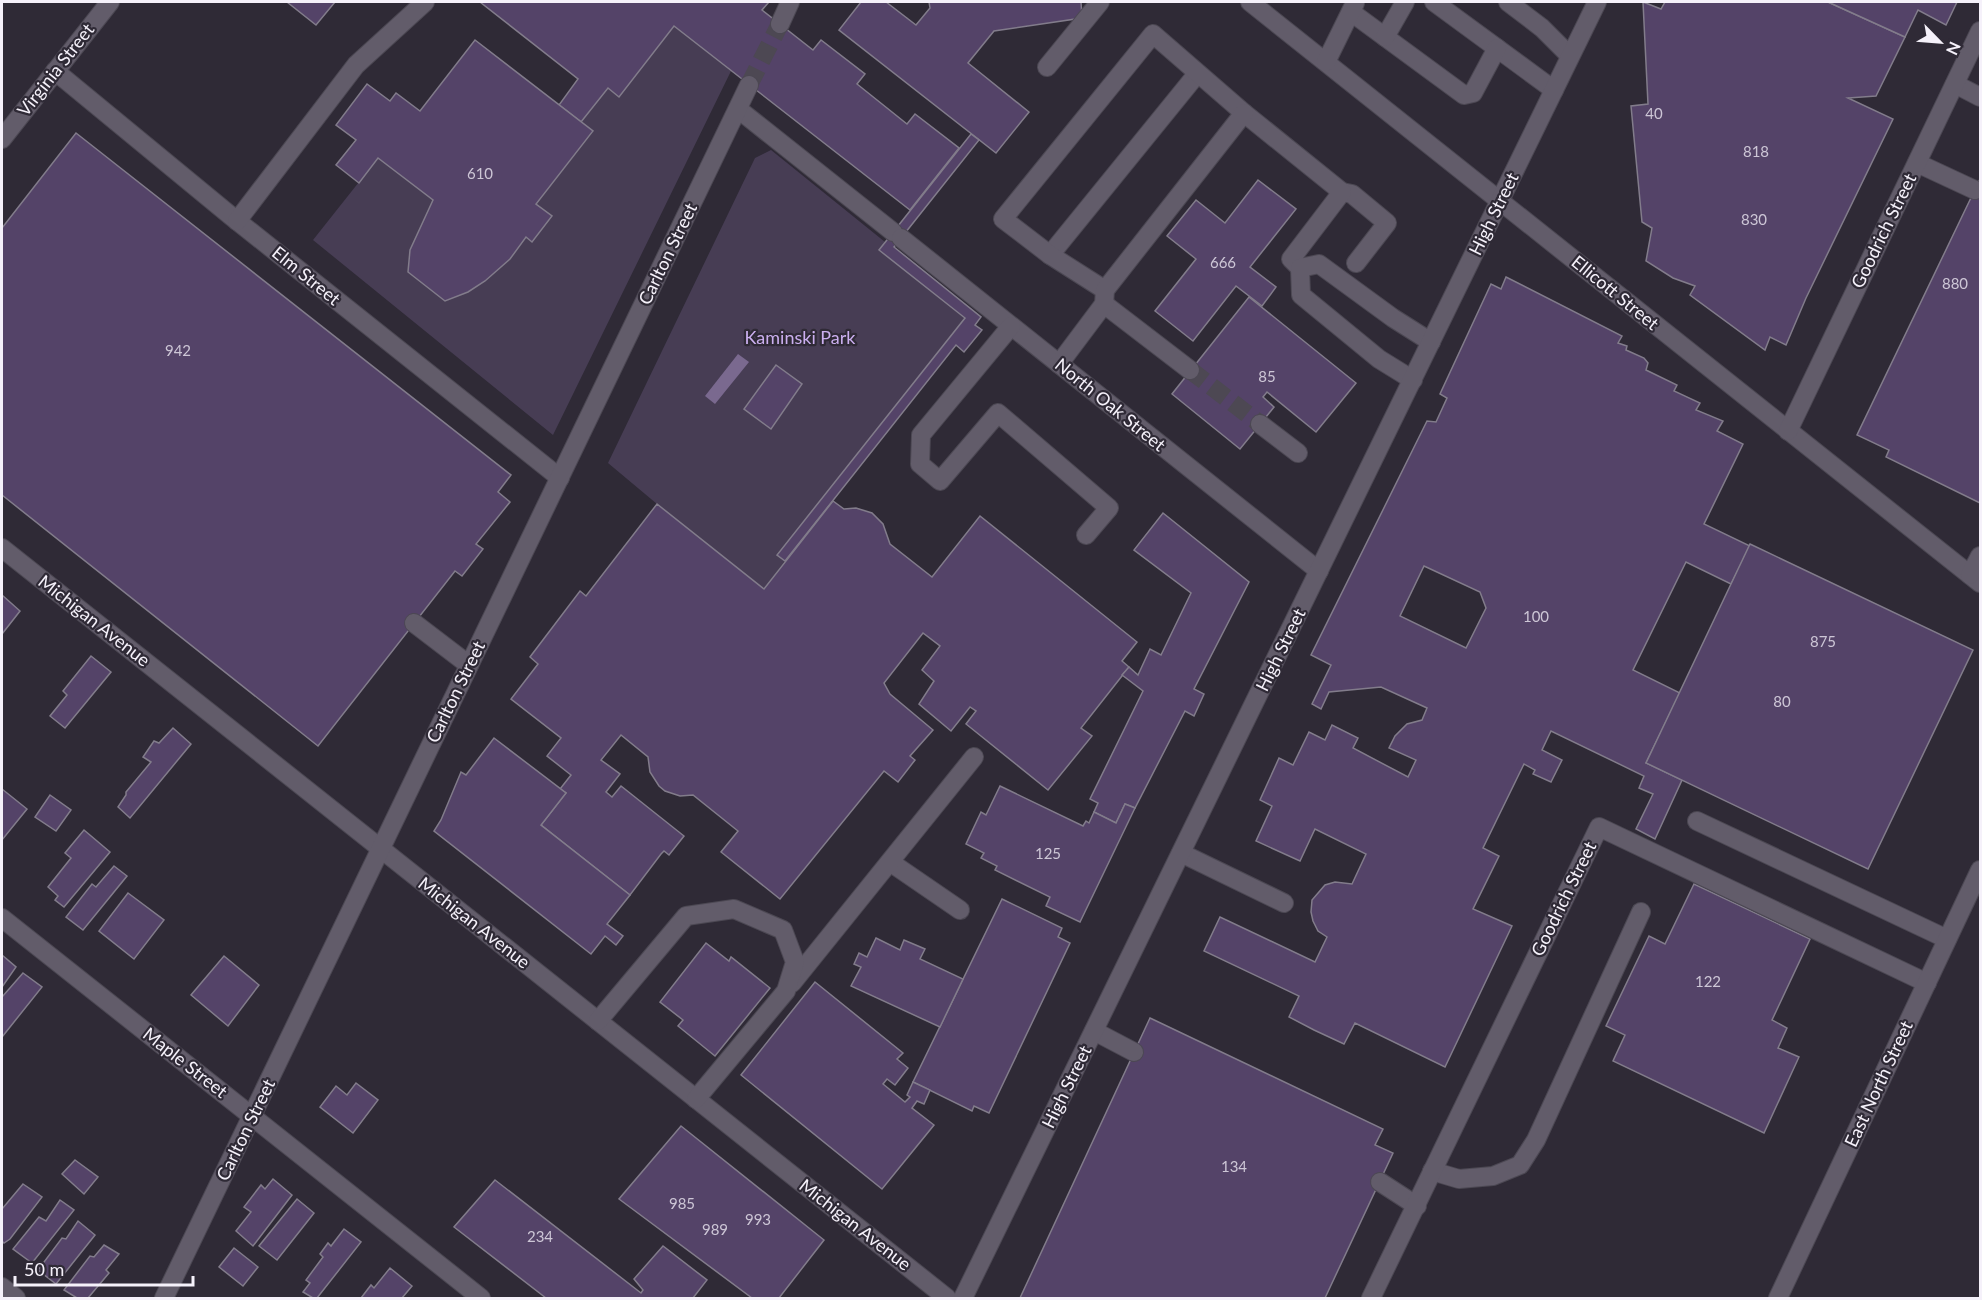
<svg xmlns="http://www.w3.org/2000/svg" width="1982" height="1300" viewBox="0 0 1982 1300" font-family="Lato,sans-serif">
<style>
.green{fill:#473d54}
.water{fill:#7a698f}
.building{fill:#544368;stroke:#827c8b;stroke-width:1.5;fill-rule:evenodd}
.lines{fill:none;stroke-linecap:round;stroke-linejoin:round}
.minor-tunnel{stroke:#4d4853;stroke-width:18;stroke-dasharray:18 9;stroke-linecap:butt}
.minor-casing{stroke:#4c4853;stroke-width:20}
.minor{stroke:#625c6a;stroke-width:18}
.labels{text-anchor:middle;stroke-width:4.5;stroke-linejoin:round;paint-order:stroke}
.number-label{font-size:15px;fill:#cdc6d6}
.street-label{font-size:18px;fill:#f5f1fa;stroke:#2f2a36}
.park-label{font-size:18px;fill:#cbafef;stroke:#2f2a36}
</style>
<rect width="100%" height="100%" fill="#2f2a36"/>
<g class="green">
<path d="M674,26L731,71L553,435L313,240L378,158L433,200L411,250L408,271L446,301C485,281 499,273 526,237L532,241L551,216L536,204L593,132L581,122L608,88L619,96Z"/>
<polygon points="771,150 885,242 879,250 965,318 764,589 657,504 608,463 755,158"/>
</g>
<polygon class="water" points="738,354 749,362 715,404 705,396"/>
<g class="building">
<polygon points="287,2 335,2 316,25"/>
<polygon points="480,2 769,2 762,10 813,50 821,40 865,74 857,84 907,124 915,114 959,148 910,210 674,26 619,97 608,88 581,122 559,105 578,79"/>
<polygon points="861,2 886,2 916,25 930,8 929,2 1081,2 1082,18 994,31 968,63 1029,112 996,153 839,30"/>
<polygon points="1643,2 1661,9 1665,2 1828,2 1905,37 1876,96 1848,98 1893,119 1806,298 1786,345 1770,337 1765,350 1690,295 1695,286 1673,278 1646,261 1652,228 1642,222 1631,106 1648,104"/>
<polygon points="1828,2 1957,2 1946,25 1918,10 1905,37"/>
<polygon points="475,40 593,131 536,204 552,216 532,242 526,237 510,259 485,281 468,292 445,301 408,272 410,250 433,200 378,158 359,183 336,165 356,140 336,125 367,84 390,101 396,93 420,111"/>
<polygon points="76,133 511,475 498,492 510,502 476,544 483,549 462,576 455,571 318,746 2,495 2,228"/>
<polygon points="971,134 979,140 894,247 981,317 975,325 982,330 964,352 956,345 785,561 777,555 965,318 879,250"/>
<polygon points="1980,179 1980,503 1886,457 1889,450 1857,435"/>
<polygon points="1258,180 1296,209 1250,267 1276,287 1262,306 1236,286 1193,341 1155,311 1196,259 1167,236 1196,200 1225,223"/>
<path d="M1506,277L1622,336L1618,343L1627,346L1626,350L1644,358L1648,363L1646,370L1677,385L1674,391L1700,403L1696,410L1723,421L1717,431L1743,444L1704,524L1750,546L1731,584L1686,562L1633,670L1680,693L1646,763L1682,780L1655,839L1636,829L1653,794L1639,788L1644,776L1551,731L1542,750L1562,760L1551,782L1533,774L1535,770L1524,764L1483,848L1499,856L1473,909L1512,926L1445,1067L1355,1023L1344,1044L1314,1030L1289,1017L1299,996L1204,951L1220,917L1315,962L1327,937L1318,931L1313,921L1311,912L1312,900L1325,885L1335,882L1352,884L1366,854L1315,829L1300,861L1256,841L1272,806L1260,800L1279,758L1293,765L1309,732L1325,740L1332,725L1358,738L1353,748L1408,777L1416,760L1389,748L1395,736L1407,724L1422,720L1427,708L1381,687L1329,692L1321,709L1312,704L1331,665L1311,655L1427,421L1436,422L1447,398L1440,394L1491,284L1501,289ZM1424,566L1480,592L1486,608L1466,648L1400,616Z"/>
<polygon points="1249,297 1356,383 1316,432 1267,392 1263,397 1274,407 1240,449 1172,394"/>
<polygon points="776,365 802,384 771,429 744,409"/>
<polygon points="833,501 844,509 856,508 872,513 883,524 890,544 932,577 980,516 1137,642 1122,661 1129,667 1081,728 1092,736 1048,790 966,724 976,711 970,707 951,731 919,704 934,681 922,670 940,646 923,633 884,683 890,694 933,730 910,756 915,760 898,782 884,771 780,899 721,852 738,831 693,795 680,796 665,791 659,786 650,772 648,757 621,735 601,760 620,774 606,792 612,797 621,786 684,836 669,855 664,851 661,854 630,895 541,825 566,793 560,789 571,775 547,756 561,738 511,699 538,664 530,657 580,591 586,596 657,504 764,589"/>
<polygon points="1163,513 1249,582 1194,689 1204,694 1194,716 1185,711 1135,808 1125,804 1116,823 1094,812 1098,803 1090,799 1143,691 1122,675 1129,667 1138,675 1150,649 1161,655 1191,593 1134,550"/>
<polygon points="1750,544 1973,650 1868,869 1646,763"/>
<polygon points="2,595 20,611 2,634"/>
<polygon points="91,656 111,672 65,728 50,716 67,695 63,691"/>
<polygon points="173,728 191,744 130,818 118,807 126,795 126,792 151,762 143,757 154,741 159,743"/>
<polygon points="494,738 566,793 541,825 630,895 607,924 623,936 616,945 605,936 591,954 434,831 441,820 461,772 466,775"/>
<polygon points="1000,786 1083,826 1086,821 1089,823 1094,812 1116,823 1125,804 1135,808 1080,922 1046,906 1050,897 995,870 997,866 981,858 984,853 966,844 981,812 986,815"/>
<polygon points="2,789 27,809 2,840"/>
<polygon points="50,795 71,810 56,831 35,817"/>
<polygon points="84,830 110,852 64,907 55,900 58,896 48,887 71,858 65,853"/>
<polygon points="114,866 127,876 83,930 66,917 92,884 96,887"/>
<polygon points="1694,884 1810,939 1772,1020 1787,1028 1778,1048 1799,1057 1764,1133 1613,1061 1625,1035 1606,1026 1649,936 1665,944"/>
<polygon points="128,893 164,920 134,959 99,931"/>
<polygon points="1002,899 1062,928 1058,937 1070,943 989,1113 974,1106 972,1111 913,1082"/>
<polygon points="876,938 900,950 904,940 925,949 920,959 963,979 940,1027 851,986 861,967 854,964 859,953 867,957"/>
<polygon points="706,943 729,961 731,957 770,988 715,1056 678,1026 683,1020 660,1002"/>
<polygon points="2,955 16,967 2,987"/>
<polygon points="224,956 259,985 228,1026 191,995"/>
<polygon points="23,973 42,987 2,1037 2,997"/>
<polygon points="815,982 903,1053 897,1059 908,1068 895,1085 887,1079 883,1084 905,1102 910,1097 907,1095 913,1082 930,1090 924,1104 917,1101 912,1108 934,1125 882,1189 741,1075"/>
<polygon points="1150,1018 1383,1129 1375,1145 1393,1153 1325,1298 1020,1298"/>
<polygon points="356,1083 378,1100 353,1133 320,1107 336,1086 347,1095"/>
<polygon points="681,1126 824,1240 779,1298 752,1298 619,1199"/>
<polygon points="75,1160 98,1177 84,1194 62,1174"/>
<polygon points="273,1179 292,1195 253,1246 236,1231 251,1212 244,1207 261,1185 265,1189"/>
<polygon points="495,1180 641,1293 643,1290 634,1279 663,1246 707,1280 693,1298 546,1298 454,1227"/>
<polygon points="23,1184 42,1197 10,1239 4,1243 2,1241 2,1209"/>
<polygon points="297,1199 314,1213 277,1260 259,1246"/>
<polygon points="60,1200 74,1210 32,1263 13,1249 39,1217 46,1221"/>
<polygon points="78,1221 95,1235 56,1284 38,1270 62,1238 66,1239"/>
<polygon points="344,1229 361,1242 317,1298 313,1298 303,1292 310,1283 306,1280 323,1257 320,1254 328,1243 331,1246"/>
<polygon points="104,1245 119,1254 106,1270 109,1273 88,1298 77,1298 64,1290 90,1256 94,1257"/>
<polygon points="234,1248 258,1267 243,1286 219,1267"/>
<polygon points="390,1268 412,1286 402,1298 361,1298 371,1285 374,1288"/>
</g>
<g class="lines">
<g class="minor-tunnel">
<polyline points="749,85 780,24"/>
<polyline points="1190,370 1260,424"/>
</g>
<g class="minor-casing">
<g id="minor">
<polyline points="1250,2 1980,583"/>
<polyline points="1434,2 1554,90"/>
<polyline points="1508,2 1542,28 1570,56"/>
<polyline points="1351,12 1464,95 1473,93 1497,48"/>
<polyline points="780,24 790,2"/>
<polyline points="1385,37 1405,2"/>
<polyline points="1326,62 1355,3"/>
<polyline points="1047,67 1100,2"/>
<polyline points="55,71 231,216 560,478"/>
<polyline points="1955,84 1980,97"/>
<polyline points="738,109 893,232"/>
<polyline points="2,139 110,2"/>
<polyline points="1917,163 1975,190"/>
<polyline points="1342,192 1352,194 1387,223 1356,263"/>
<polyline points="237,221 356,65 425,2"/>
<polyline points="901,238 1319,571"/>
<polyline points="1050,255 1197,74"/>
<polyline points="1105,290 1050,255 1003,219 1153,34 1244,113 1342,192 1291,259 1300,268"/>
<polyline points="1104,304 1190,370"/>
<polyline points="1011,326 921,435 920,464 940,481 998,413 1109,508 1086,535"/>
<polyline points="1059,364 1104,304 1105,290 1244,113"/>
<polyline points="1413,380 1379,359 1301,295 1300,268 1319,264 1393,318 1431,342"/>
<polyline points="1260,424 1298,453"/>
<polyline points="1788,431 1980,31"/>
<polyline points="2,548 947,1298"/>
<polyline points="1970,575 1980,556"/>
<polyline points="414,623 469,665"/>
<polyline points="1697,821 1947,939"/>
<polyline points="1181,853 1284,903"/>
<polyline points="890,862 960,910"/>
<polyline points="2,918 481,1298"/>
<polyline points="792,983 974,757"/>
<polyline points="598,1021 686,916 734,909 783,930 795,962 786,991 696,1099"/>
<polyline points="1094,1031 1134,1052"/>
<polyline points="1432,1171 1459,1179 1493,1176 1520,1165 1536,1140 1641,912"/>
<polyline points="1380,1182 1417,1206"/>
<polyline points="2,1287 16,1298"/>
<polyline points="164,1298 749,85"/>
<polyline points="963,1298 1597,2"/>
<polyline points="1371,1298 1599,827 1927,983"/>
<polyline points="1778,1298 1980,870"/>
</g>
</g>
<use href="#minor" class="minor"/>
</g>
<g class="labels">
<g class="number-label">
<text x="1654" y="119">40</text>
<text x="1756" y="157">818</text>
<text x="480" y="179">610</text>
<text x="1754" y="225">830</text>
<text x="1223" y="268">666</text>
<text x="1955" y="289">880</text>
<text x="178" y="356">942</text>
<text x="1267" y="382">85</text>
<text x="1536" y="622">100</text>
<text x="1823" y="647">875</text>
<text x="1782" y="707">80</text>
<text x="1048" y="859">125</text>
<text x="1708" y="987">122</text>
<text x="1234" y="1172">134</text>
<text x="682" y="1209">985</text>
<text x="758" y="1225">993</text>
<text x="715" y="1235">989</text>
<text x="540" y="1242">234</text>
</g>
<g class="street-label">
<text transform="translate(56 70) rotate(-52)" y="6">Virginia Street</text>
<text transform="translate(1494 214) rotate(-64)" y="6">High Street</text>
<text transform="translate(1884 231) rotate(-64)" y="6">Goodrich Street</text>
<text transform="translate(668 254) rotate(-64)" y="6">Carlton Street</text>
<text transform="translate(306 276) rotate(39)" y="6">Elm Street</text>
<text transform="translate(1615 293) rotate(39)" y="6">Ellicott Street</text>
<text transform="translate(1110 405) rotate(39)" y="6">North Oak Street</text>
<text transform="translate(94 621) rotate(38)" y="6">Michigan Avenue</text>
<text transform="translate(1281 650) rotate(-64)" y="6">High Street</text>
<text transform="translate(456 692) rotate(-64)" y="6">Carlton Street</text>
<text transform="translate(1564 899) rotate(-64)" y="6">Goodrich Street</text>
<text transform="translate(474 923) rotate(38)" y="6">Michigan Avenue</text>
<text transform="translate(185 1063) rotate(38)" y="6">Maple Street</text>
<text transform="translate(1879 1084) rotate(-65)" y="6">East North Street</text>
<text transform="translate(1067 1087) rotate(-64)" y="6">High Street</text>
<text transform="translate(246 1130) rotate(-64)" y="6">Carlton Street</text>
<text transform="translate(855 1225) rotate(38)" y="6">Michigan Avenue</text>
</g>
<g class="park-label">
<text x="800" y="344">Kaminski Park</text>
</g>
</g>
<rect width="1982" height="1300" fill="none" stroke="#f5f1fa" stroke-width="6"/>
<g transform="translate(1940 42) rotate(115)" stroke="#2f2a36" stroke-width="4.5" paint-order="stroke">
<path d="M0-4.5L10 22L0 15L-10 22Z" fill="#f5f1fa"/>
<text y="-9" font-size="16" font-weight="bold" text-anchor="middle" fill="#f5f1fa">N</text>
</g>
<path d="M15 1276v9h178v-9" fill="none" stroke="#f5f1fa" stroke-width="3"/>
<text x="24" y="1276" font-size="18" fill="#f5f1fa" stroke="#2f2a36" stroke-width="4.5" paint-order="stroke">50 m</text>
</svg>
